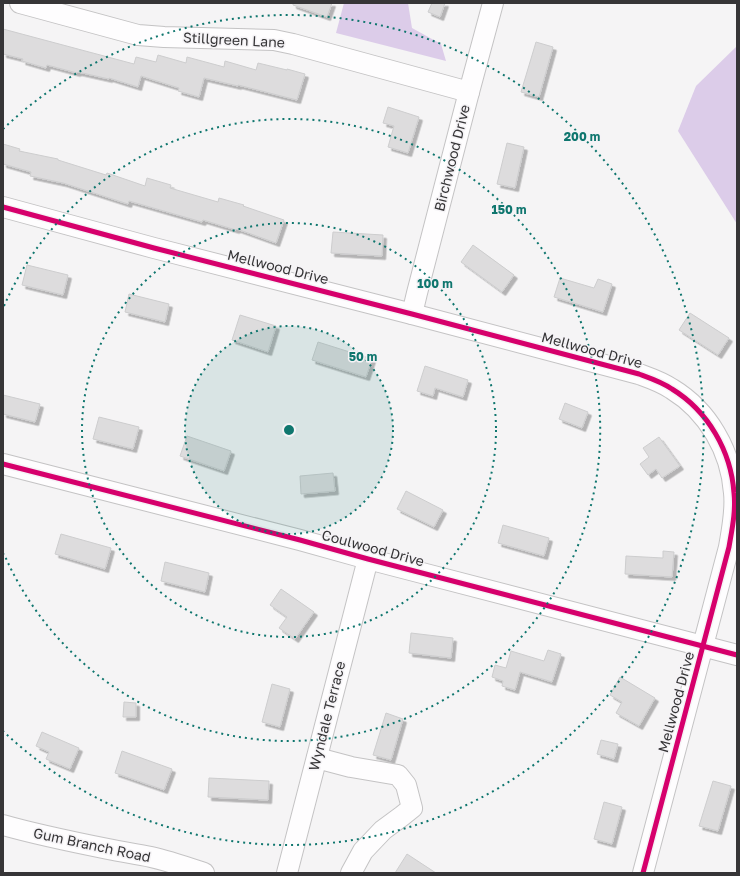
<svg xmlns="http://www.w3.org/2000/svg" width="740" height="876" viewBox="0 0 740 876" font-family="'Golos Text',sans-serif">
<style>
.forest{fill:#dccce9}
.building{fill:#dddcdd;stroke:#cdcdce;filter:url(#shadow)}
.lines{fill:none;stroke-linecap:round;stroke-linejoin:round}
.minor-casing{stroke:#c4c3c4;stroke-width:22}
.minor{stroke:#fefdfe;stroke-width:20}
.cycleway-casing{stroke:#f5f3f6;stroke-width:8}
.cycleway{stroke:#d6006c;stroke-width:5}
.ring{fill:none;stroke:#0f766e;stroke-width:2;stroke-dasharray:2 4}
.labels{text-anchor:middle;stroke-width:3;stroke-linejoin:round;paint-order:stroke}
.street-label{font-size:14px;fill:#363537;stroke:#f5f3f6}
.centre{fill:#0f766e;stroke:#f5f3f6;stroke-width:2}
.ring-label{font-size:12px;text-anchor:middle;font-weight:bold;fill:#0f766e;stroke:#f5f3f6;stroke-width:3;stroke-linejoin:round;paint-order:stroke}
</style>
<defs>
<filter id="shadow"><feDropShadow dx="3.5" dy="3.5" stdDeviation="0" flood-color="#0004"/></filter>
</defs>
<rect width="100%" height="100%" fill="#f5f4f5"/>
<g class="forest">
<polygon points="344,3 408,3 412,28 441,44 446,61 336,33"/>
<polygon points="737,46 737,224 678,131 696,86"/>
</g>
<g class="building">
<polygon points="293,3 332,3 327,17 293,5"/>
<polygon points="432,3 445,3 440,17 428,12"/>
<polygon points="3,29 134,64 136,57 156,62 158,55 186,63 187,57 224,67 225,61 256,70 258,63 287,70 287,69 305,74 297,100 238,85 238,86 204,78 199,97 178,91 179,88 141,76 138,87 109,78 109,79 78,72 77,73 47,65 46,68 22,61 23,59 3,54"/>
<polygon points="536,42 553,47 539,97 521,92"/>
<polygon points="388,107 419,117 408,153 388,147 394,126 383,123"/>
<polygon points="507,143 524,147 515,188 497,184"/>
<polygon points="3,144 20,149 19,151 58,159 58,160 106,175 107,173 145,186 147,178 171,185 170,188 218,202 219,198 244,205 243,206 284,220 276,243 237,229 236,230 203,220 202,222 129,201 128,204 63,183 30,176 31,172 3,164"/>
<polygon points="333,232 383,235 382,256 331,253"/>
<polygon points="473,245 514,275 502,292 461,262"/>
<polygon points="27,265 68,275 63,295 22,285"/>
<polygon points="560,278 594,288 598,279 612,284 603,312 554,297"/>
<polygon points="129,294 169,304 165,322 125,312"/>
<polygon points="690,313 729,338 718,355 679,330"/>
<polygon points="240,315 276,326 268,352 232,340"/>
<polygon points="318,342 372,359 366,377 312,360"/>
<polygon points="425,366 468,380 463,397 435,388 433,396 417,391"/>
<polygon points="3,395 40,404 35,422 3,414"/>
<polygon points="565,403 588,412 582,428 559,419"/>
<polygon points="99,417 139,427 133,449 93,439"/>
<polygon points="187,436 231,451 224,471 180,456"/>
<polygon points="659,437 680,466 662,478 656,469 648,475 640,464 649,457 643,448"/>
<polygon points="333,473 335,491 301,494 300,476"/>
<polygon points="406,491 443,510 434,527 397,509"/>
<polygon points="503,525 549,538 544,556 498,543"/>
<polygon points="61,534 111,548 105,569 55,554"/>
<polygon points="663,551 674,552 672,577 625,574 626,556 663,558"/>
<polygon points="165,562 209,573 205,592 161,581"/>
<polygon points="281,589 314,612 295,639 279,628 287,617 270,605"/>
<polygon points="411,633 453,638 451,658 409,653"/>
<polygon points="548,650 561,654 552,682 520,672 515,690 502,686 503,681 492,677 495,665 506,668 511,651 544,661"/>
<polygon points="620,677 655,698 639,726 616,713 622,702 610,695"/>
<polygon points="272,684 290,689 280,727 262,722"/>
<polygon points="124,702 136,703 136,717 123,717"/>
<polygon points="386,713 403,719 391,760 373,755"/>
<polygon points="42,732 79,748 70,769 46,759 49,752 36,746"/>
<polygon points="601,740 618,744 614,759 597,754"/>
<polygon points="122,751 172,769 164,790 115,773"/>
<polygon points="209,778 269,781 268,800 208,797"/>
<polygon points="713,781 731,786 718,831 699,826"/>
<polygon points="604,802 622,807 612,844 594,839"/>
<polygon points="407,854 436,873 395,873"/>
</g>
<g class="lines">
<g class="minor-casing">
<g id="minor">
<polyline points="20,3 138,35 164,37 274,40 293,44 469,92"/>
<path d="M3,207L154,248L412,314L639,374C650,378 662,382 672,389C708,411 731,451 734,493C736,511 732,529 729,547L643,873"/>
<polyline points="412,314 417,293 469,92 493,3"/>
<polyline points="3,464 300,540 368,559 737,655"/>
<polyline points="317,758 351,767 398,775 406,785 412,808 402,816 383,830 363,851 351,873"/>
<path d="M3,825C38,835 73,842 108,849C122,852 137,854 151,857C169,861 186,867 204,873"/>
<polyline points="287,873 368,559"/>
</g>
</g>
<use href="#minor" class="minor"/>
<g class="cycleway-casing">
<g id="cycleway">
<path d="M3,207L154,248L412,314L639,374C650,378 662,382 672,389C708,411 731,451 734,493C736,511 732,529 729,547L643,873"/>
<polyline points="3,464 300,540 368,559 737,655"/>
</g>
</g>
<use href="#cycleway" class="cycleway"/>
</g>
<circle cx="289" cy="430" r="104" fill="#0f766e" fill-opacity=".12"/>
<g class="ring">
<circle cx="289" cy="430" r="104"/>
<circle cx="289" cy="430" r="207"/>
<path d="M4 306A311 311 0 1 1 4 554"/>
<path d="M3 129A415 415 0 1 1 3 731"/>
</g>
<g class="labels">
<g class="street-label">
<text transform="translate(234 40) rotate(3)" y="5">Stillgreen Lane</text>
<text transform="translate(452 158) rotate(-76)" y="5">Birchwood Drive</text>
<text transform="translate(278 267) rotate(14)" y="5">Mellwood Drive</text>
<text transform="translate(592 350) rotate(15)" y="5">Mellwood Drive</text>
<text transform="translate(373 548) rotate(15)" y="5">Coulwood Drive</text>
<text transform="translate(676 702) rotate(-75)" y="5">Mellwood Drive</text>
<text transform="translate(327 716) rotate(-76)" y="5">Wyndale Terrace</text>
<text transform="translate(92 845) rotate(12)" y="5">Gum Branch Road</text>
</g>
</g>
<circle cx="289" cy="430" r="6" class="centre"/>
<g class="ring-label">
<text x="582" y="141">200 m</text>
<text x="509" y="214">150 m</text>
<text x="435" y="288">100 m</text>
<text x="363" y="361">50 m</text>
</g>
<rect width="740" height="876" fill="none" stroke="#363537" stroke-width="8"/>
</svg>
